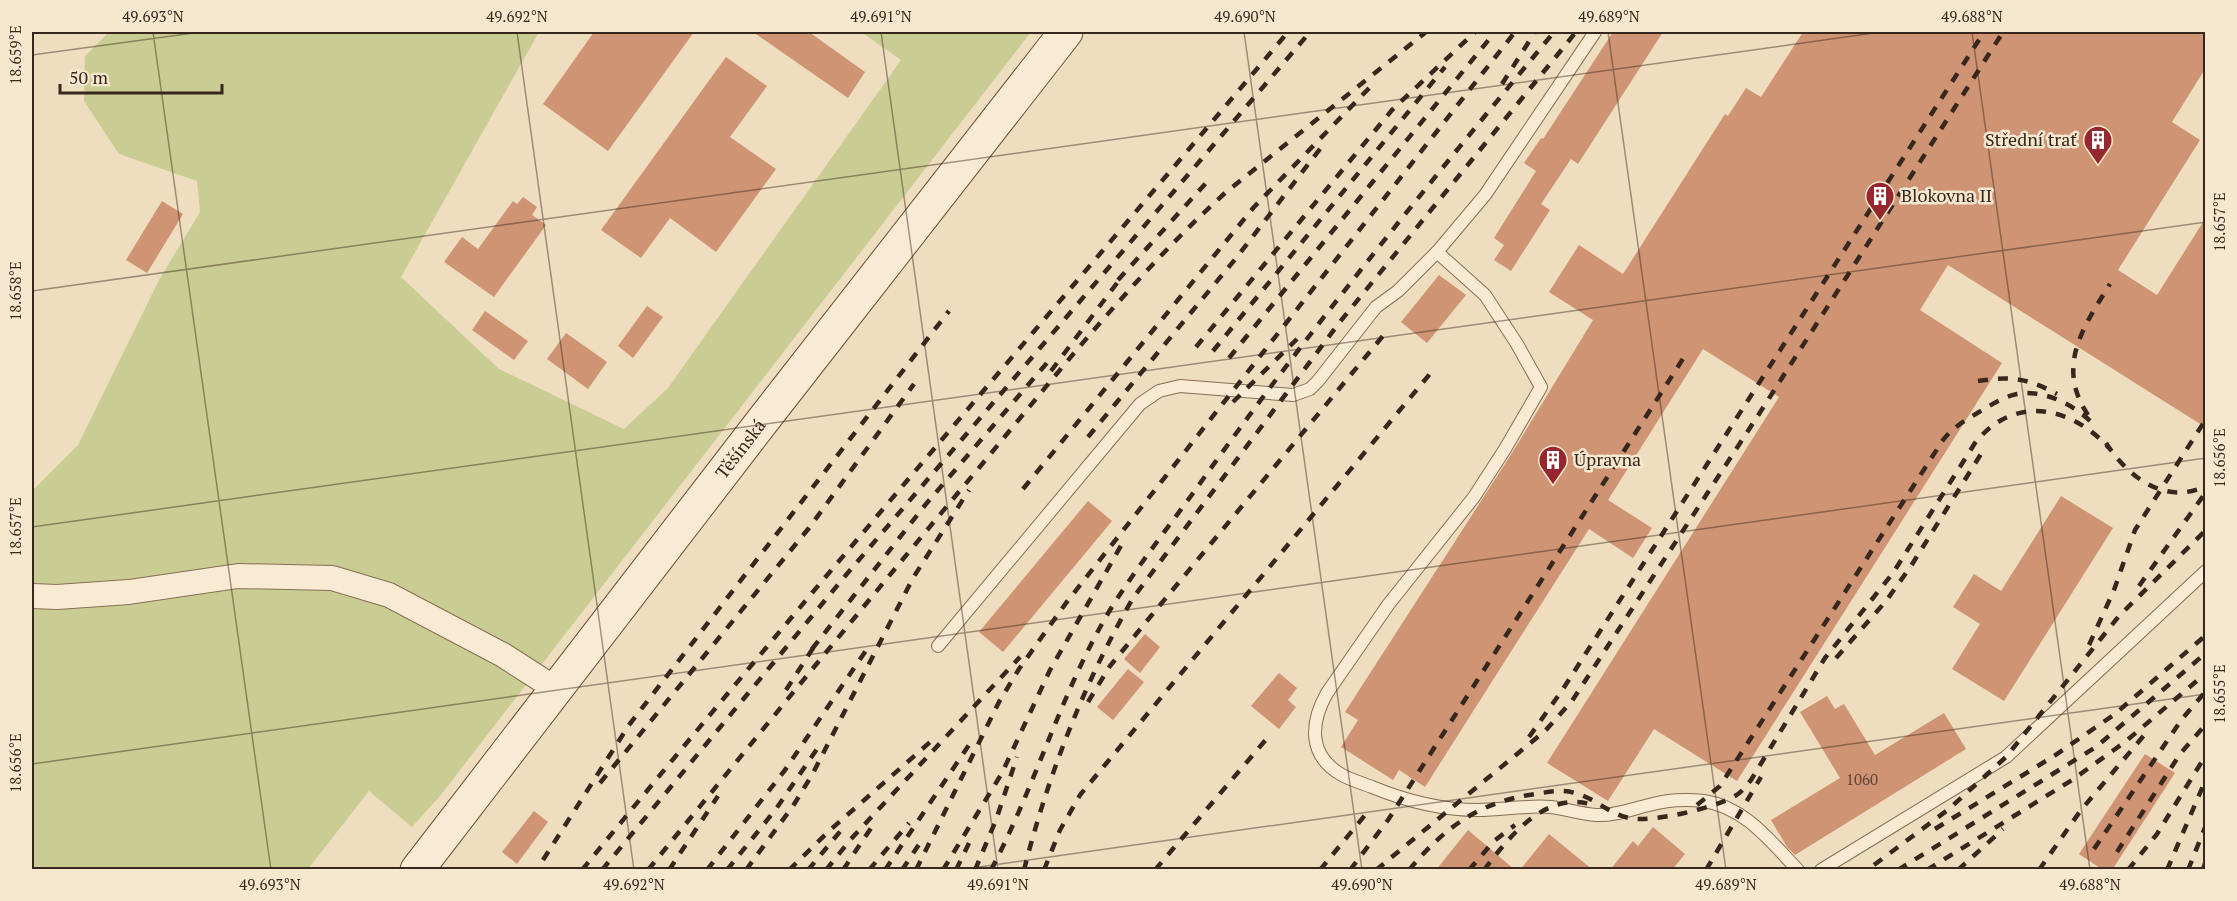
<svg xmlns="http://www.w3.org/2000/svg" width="2237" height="901" viewBox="0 0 2237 901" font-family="'PT Serif',serif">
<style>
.green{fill:#cacd93}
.building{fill:#ce9474}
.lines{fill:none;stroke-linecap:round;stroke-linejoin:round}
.service-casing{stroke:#886e57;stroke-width:14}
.minor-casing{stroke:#886e57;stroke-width:26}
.secondary-casing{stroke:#694f3b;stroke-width:35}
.service{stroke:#f9ebd3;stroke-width:12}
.minor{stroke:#f9ebd3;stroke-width:24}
.secondary{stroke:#f9ebd3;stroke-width:33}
.rail{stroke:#37271c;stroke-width:4.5;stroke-dasharray:10 10;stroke-linecap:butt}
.ticks{fill:none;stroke:#37271c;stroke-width:1.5;stroke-opacity:0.45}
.labels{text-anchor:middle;stroke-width:5;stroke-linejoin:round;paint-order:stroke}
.number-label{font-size:15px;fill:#5d4232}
.poi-label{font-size:18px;fill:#37271c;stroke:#f6e8cf;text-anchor:start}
.street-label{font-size:18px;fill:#37271c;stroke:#f6e8cf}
.neatline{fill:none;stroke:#37271c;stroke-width:2}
.ticks-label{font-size:15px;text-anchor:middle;fill:#37271c}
</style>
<rect width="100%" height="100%" fill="#efddbf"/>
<polygon class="green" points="109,32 539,32 401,277 499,369 624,429 668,388 901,60 861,32 1031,32 440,796 412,827 369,791 308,869 32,870 32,491 78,445 159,280 200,212 197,181 119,154 84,101 85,56"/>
<g class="building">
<polygon points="594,32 694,32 608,151 543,104"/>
<polygon points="753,32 809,32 865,72 848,98"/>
<polygon points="1613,32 1663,32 1578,164 1571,159 1541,204 1550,210 1511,271 1494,260 1504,245 1494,238 1536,171 1524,163 1541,138 1543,139"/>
<polygon points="1803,32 2205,32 2205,69 2172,122 2200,140 2118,270 2157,295 2205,219 2205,427 1948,265 1920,310 2002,363 1737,781 1654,729 1608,801 1547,763 1779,397 1703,349 1608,500 1652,528 1633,558 1589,529 1425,787 1399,770 1393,780 1341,747 1358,720 1345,712 1512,453 1593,320 1549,292 1579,245 1623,274 1725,114 1728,116 1746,88 1761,97"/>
<polygon points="726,57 767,86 730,137 776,169 716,252 670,218 641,258 601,230"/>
<polygon points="523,197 537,207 532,215 546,225 494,297 444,262 462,237 478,249 513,201 517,204"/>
<polygon points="162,201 183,214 147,273 126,260"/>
<polygon points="1439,275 1466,295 1427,343 1401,322"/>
<polygon points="647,306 663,317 633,358 618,346"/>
<polygon points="485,311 528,341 514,360 472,330"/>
<polygon points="566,333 607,362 588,389 547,359"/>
<polygon points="2061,496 2113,528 2004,701 1952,669 1980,624 1953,607 1974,574 2001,591"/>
<polygon points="1088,501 1112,521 1003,652 979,632"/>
<polygon points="1145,634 1160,647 1140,673 1124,659"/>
<polygon points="1128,669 1144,682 1113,720 1097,707"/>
<polygon points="1279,673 1297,688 1288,700 1296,707 1279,729 1251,706"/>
<polygon points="1827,696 1835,709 1844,704 1875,755 1944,713 1966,749 1795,855 1787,847 1771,820 1840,778 1800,712"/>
<polygon points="2145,754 2175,773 2112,870 2103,870 2079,854"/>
<polygon points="534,811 548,822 517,864 502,852"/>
<polygon points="1653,827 1685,854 1672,870 1610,870 1633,841 1638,846"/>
<polygon points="1468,830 1515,870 1436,870"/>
<polygon points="1549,834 1593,870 1520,870"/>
</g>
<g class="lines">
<g class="service-casing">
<g id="service">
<path d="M1437,252L1485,295L1517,344L1541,387L1505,449L1474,497L1388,605L1327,693C1310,723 1308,756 1342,775C1351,780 1362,783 1372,787C1406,801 1441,810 1478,810C1502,810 1527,805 1551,807C1566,809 1581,814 1596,815C1614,816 1632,809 1649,805C1666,800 1686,799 1704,801C1745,807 1771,842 1798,870"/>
<polyline points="938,646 1140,404 1159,391 1180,386 1293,395 1310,389 1318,381 1376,307 1398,291 1437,252 1485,195 1595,32"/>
<polyline points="1821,870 2006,757 2206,571"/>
</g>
</g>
<g class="minor-casing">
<polyline id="minor" points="32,596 57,597 129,592 238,576 332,578 389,595 503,655 556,689"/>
</g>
<g class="secondary-casing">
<g id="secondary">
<path id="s1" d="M417,870L764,419L1066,32"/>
</g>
</g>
<use href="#service" class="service"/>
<use href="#minor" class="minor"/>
<use href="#secondary" class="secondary"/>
<g class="rail">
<polyline points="1502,84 1535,32"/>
<polyline points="1118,280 1206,183"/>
<polyline points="1196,347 1392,110 1475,32"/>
<polyline points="1213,351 1445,67"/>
<polyline points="1229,358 1495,32"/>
<polyline points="1051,371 1123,275"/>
<path d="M1978,381C2012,376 2027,378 2057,394"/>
<polyline points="1233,402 1297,339"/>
<path d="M2088,415C2055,366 2084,326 2110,284"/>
<polyline points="1088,437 1237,257 1323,145"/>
<path d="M2106,443C2127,476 2165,506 2206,486"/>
<polyline points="1023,489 1254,207 1375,82"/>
<polyline points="2139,586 2206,492"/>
<polyline points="2089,645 2114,590 2135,530 2206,419"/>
<polyline points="812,649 926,504 1052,357"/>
<polyline points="1836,658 1886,601 1911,566 1981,454"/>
<polyline points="786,690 817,642"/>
<polyline points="1088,702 1110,666 1151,616 1387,331"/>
<polyline points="1529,737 1563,689 1984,32"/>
<polyline points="600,783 809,528 914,384"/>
<path d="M1697,805L1720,786L1943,440C1953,427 1966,420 1979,412C1991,405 2003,397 2017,394C2045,389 2077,406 2095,426"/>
<polyline points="1935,829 2054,756 2115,714 2206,635"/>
<polyline points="2094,849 2182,719 2206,691"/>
<polyline points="2117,852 2180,754 2206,724"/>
<polyline points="543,860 629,725 949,311"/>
<polyline points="1874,865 1949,809 2006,757 2119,616 2206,530"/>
<path d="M582,870C813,587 1053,311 1288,32"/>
<polyline points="602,870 846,575 1310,32"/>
<path d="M648,870C759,734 870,598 983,463C1060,370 1136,274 1225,193L1426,32"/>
<polyline points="669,870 718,796"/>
<polyline points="707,870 785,770 867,649"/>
<polyline points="727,870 776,809 817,749"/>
<polyline points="746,870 793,806 812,775 913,578 969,490"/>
<polyline points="789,870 829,831 937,736"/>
<polyline points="808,870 843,828"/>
<polyline points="826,870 851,839 1020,657"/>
<polyline points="843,870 873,825"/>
<polyline points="869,870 909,823"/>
<polyline points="885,870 971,742"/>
<polyline points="902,870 924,837"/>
<polyline points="916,870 999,702 1019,669 1066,603 1515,32"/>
<polyline points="943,870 1002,773 1050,670 1122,544"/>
<polyline points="956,870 970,841"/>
<polyline points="975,870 996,820 1017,757"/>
<path d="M991,870C1036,785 1061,692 1110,610C1136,568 1167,529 1196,489C1308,331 1431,181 1554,32"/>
<path d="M1024,870C1048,775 1084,683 1133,598L1339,323L1576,32"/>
<polyline points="1044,870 1060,830 1080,795 1434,369"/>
<polyline points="1155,870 1269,736"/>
<polyline points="1320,870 1370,809"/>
<polyline points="1350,870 1388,820 1686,354"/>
<polyline points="1376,870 1545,731 1572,701 1759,414 2003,32"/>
<path d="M1409,870C1445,827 1479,802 1535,794C1548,792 1562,789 1575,793C1595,798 1609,814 1629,818C1652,823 1714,808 1735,796C1742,792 1746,786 1751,780L1825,658L1893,573L1975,443C2014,394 2071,406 2109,448"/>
<polyline points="1469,870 1494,841 1515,825"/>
<path d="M1484,870C1509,837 1544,792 1590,804"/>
<polyline points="1706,870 1761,777"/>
<polyline points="1898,870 2096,747 2206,653"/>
<polyline points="1927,870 2072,780 2125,742 2206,673"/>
<polyline points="1958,870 2003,829"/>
<polyline points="2039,870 2081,810 2146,733"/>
<polyline points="2128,870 2157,834 2206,755"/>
<polyline points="2167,870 2206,779"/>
<polyline points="2188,870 2206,825"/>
<polyline points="2203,870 2206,860"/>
</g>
</g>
<path class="ticks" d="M153,32L271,870M517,32L634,870M881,32L998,870M1244,32L1362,870M1608,32L1726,870M1972,32L2090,870M32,55L201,32M32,291L1881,32M32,527L2206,222M32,764L2206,458M957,870L2206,694"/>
<defs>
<g id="building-pin" transform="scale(1.5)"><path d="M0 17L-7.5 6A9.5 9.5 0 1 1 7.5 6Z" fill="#98262e" stroke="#f6e8cf"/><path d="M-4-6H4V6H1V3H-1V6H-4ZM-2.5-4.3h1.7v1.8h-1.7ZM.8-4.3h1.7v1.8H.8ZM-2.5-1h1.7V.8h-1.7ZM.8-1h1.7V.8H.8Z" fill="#fff"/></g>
</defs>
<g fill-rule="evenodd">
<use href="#building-pin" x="2098" y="140"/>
<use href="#building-pin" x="1880" y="196"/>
<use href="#building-pin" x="1553" y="460"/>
</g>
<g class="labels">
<g class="number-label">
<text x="1862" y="785">1060</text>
</g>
<g class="poi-label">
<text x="2077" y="146" text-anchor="end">Střední trať</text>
<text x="1901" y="202">Blokovna II</text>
<text x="1574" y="466">Úpravna</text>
</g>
<g class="street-label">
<text dy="6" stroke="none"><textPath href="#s1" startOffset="531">Těšínská</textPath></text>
</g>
</g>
<rect width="2237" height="901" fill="none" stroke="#f6e8cf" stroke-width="66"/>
<path d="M60 84v9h162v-9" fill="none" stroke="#37271c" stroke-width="3"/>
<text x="69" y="84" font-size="18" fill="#37271c" stroke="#f6e8cf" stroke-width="4.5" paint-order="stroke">50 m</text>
<rect x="33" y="33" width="2171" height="835" class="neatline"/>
<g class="ticks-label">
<text x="153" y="22">49.693°N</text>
<text x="517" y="22">49.692°N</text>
<text x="881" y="22">49.691°N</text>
<text x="1245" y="22">49.690°N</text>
<text x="1609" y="22">49.689°N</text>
<text x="1972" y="22">49.688°N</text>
<text transform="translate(16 55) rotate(-90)" y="5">18.659°E</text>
<text transform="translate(2220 222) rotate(-90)" y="5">18.657°E</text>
<text transform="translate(16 291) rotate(-90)" y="5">18.658°E</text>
<text transform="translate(2220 458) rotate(-90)" y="5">18.656°E</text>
<text transform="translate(16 527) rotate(-90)" y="5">18.657°E</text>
<text transform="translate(2220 694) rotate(-90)" y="5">18.655°E</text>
<text transform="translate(16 763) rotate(-90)" y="5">18.656°E</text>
<text x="270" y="890">49.693°N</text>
<text x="634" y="890">49.692°N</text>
<text x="998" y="890">49.691°N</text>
<text x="1362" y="890">49.690°N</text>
<text x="1726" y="890">49.689°N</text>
<text x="2090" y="890">49.688°N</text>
</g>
</svg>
